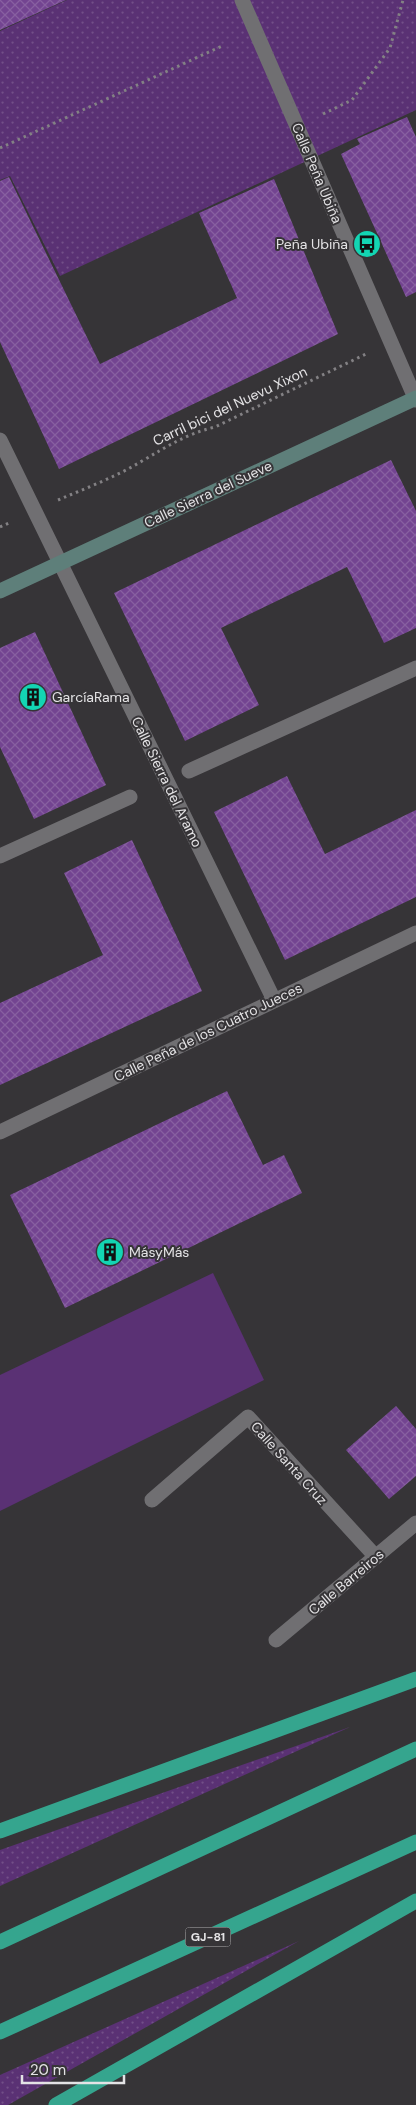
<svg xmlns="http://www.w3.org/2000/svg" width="416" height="2105" viewBox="0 0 416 2105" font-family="'DM Sans',sans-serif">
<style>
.green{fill:url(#green-dots)}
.pitch{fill:#5a3174}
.building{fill:url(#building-cross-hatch)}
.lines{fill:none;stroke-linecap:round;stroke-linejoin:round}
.path{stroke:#838184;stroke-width:3;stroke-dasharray:2.5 4;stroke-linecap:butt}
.street{stroke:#706f72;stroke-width:15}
.secondary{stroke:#5e7f7a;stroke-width:15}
.highway{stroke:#35a58e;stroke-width:15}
.labels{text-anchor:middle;stroke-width:4;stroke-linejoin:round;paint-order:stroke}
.shield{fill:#363437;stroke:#b0aeb1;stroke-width:1}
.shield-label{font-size:12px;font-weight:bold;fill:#e4e3e5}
.street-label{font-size:14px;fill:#e4e3e5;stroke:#363437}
.poi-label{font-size:14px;fill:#e4e3e5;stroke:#363437;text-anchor:start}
</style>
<defs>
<pattern id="green-dots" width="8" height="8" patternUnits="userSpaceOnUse" patternTransform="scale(1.25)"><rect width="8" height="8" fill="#5a3174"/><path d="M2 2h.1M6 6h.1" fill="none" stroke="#724f88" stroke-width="1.8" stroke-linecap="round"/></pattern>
<pattern id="building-cross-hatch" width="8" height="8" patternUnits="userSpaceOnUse" patternTransform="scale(1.25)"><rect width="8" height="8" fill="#734491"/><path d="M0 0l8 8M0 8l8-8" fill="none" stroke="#875fa0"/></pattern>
</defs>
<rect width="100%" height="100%" fill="#363437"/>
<g class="green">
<polygon points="67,0 416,0 416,110 60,276 10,176 0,180 0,31"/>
<polygon points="350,1727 0,1886 0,1850"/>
<polygon points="299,1941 8,2105 0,2105 0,2075"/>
</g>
<polygon class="pitch" points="213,1273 264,1380 0,1511 0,1375"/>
<g class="building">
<polygon points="0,0 66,0 0,30"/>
<polygon points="407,117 416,137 416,292 406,297 341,154 360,144 357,139"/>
<polygon points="9,177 100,364 237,298 199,213 274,179 338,334 59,469 0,342 0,181"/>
<polygon points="391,460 416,511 416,628 384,643 347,567 221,628 259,705 185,741 114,593"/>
<polygon points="35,632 106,785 34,819 0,747 0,648"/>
<polygon points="287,776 325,854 416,810 416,897 285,960 214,812"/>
<polygon points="132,840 202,991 0,1085 0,1003 103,955 64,873"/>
<polygon points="227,1091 263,1165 284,1155 302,1193 65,1308 10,1195"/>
<polygon points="396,1406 416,1429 416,1476 389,1499 346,1450"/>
</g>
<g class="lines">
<g class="path">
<polyline points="323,114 352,100 390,48 403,0"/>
<polyline points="0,148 222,46"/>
<path d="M58,500C86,488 116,477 142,461C168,446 186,434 215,427L368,353"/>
<polyline points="0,527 11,522"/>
</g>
<g class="street">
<polyline points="242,0 416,400"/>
<polyline points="0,440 274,1000"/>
<polyline points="189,771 416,668"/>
<polyline points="0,856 130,797"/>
<polyline points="0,1132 416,933"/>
<polyline points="152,1500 248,1417 376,1557"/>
<polyline points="276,1640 416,1523"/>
</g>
<polyline class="secondary" points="0,591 416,398"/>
<g class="highway">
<polyline points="0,1831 416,1679"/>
<polyline points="0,1942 416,1749"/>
<polyline points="0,2032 416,1842"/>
<polyline points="56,2105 416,1901"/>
</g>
</g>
<defs>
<g id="bus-disc" transform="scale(1.4375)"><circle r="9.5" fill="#13d5b3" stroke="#363437"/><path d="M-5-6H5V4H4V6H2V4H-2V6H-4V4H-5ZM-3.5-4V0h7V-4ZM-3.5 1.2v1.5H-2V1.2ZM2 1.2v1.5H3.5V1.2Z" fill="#111"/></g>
<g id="building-disc" transform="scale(1.4375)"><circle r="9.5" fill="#13d5b3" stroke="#363437"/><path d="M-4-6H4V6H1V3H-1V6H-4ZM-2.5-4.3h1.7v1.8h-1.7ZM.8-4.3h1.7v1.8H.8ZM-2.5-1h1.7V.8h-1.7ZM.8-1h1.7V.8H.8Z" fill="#111"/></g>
</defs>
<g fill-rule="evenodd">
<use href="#bus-disc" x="367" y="244"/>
<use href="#building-disc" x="33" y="697"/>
<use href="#building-disc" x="110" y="1252"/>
</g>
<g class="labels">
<rect class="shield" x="185.5" y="1927.5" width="45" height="19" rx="4"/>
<g class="shield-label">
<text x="208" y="1941">GJ-81</text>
</g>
<g class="street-label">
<text transform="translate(317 173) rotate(67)" y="5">Calle Peña Ubiña</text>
<text transform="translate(230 406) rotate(-25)" y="5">Carril bici del Nuevu Xixon</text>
<text transform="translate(208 494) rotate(-25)" y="5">Calle Sierra del Sueve</text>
<text transform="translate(167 782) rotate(64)" y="5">Calle Sierra del Aramo</text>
<text transform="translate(208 1032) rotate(-26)" y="5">Calle Peña de los Cuatro Jueces</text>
<text transform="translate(289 1463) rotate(48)" y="5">Calle Santa Cruz</text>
<text transform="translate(346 1582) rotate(-40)" y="5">Calle Barreiros</text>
</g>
<g class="poi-label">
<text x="348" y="249" text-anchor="end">Peña Ubiña</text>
<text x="52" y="702">GarcíaRama</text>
<text x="129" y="1257">MásyMás</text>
</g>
</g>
<path d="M22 2075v8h102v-8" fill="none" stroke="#e4e3e5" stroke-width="2.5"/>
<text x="30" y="2075" font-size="15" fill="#e4e3e5" stroke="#363437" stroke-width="4" paint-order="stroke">20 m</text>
</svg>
